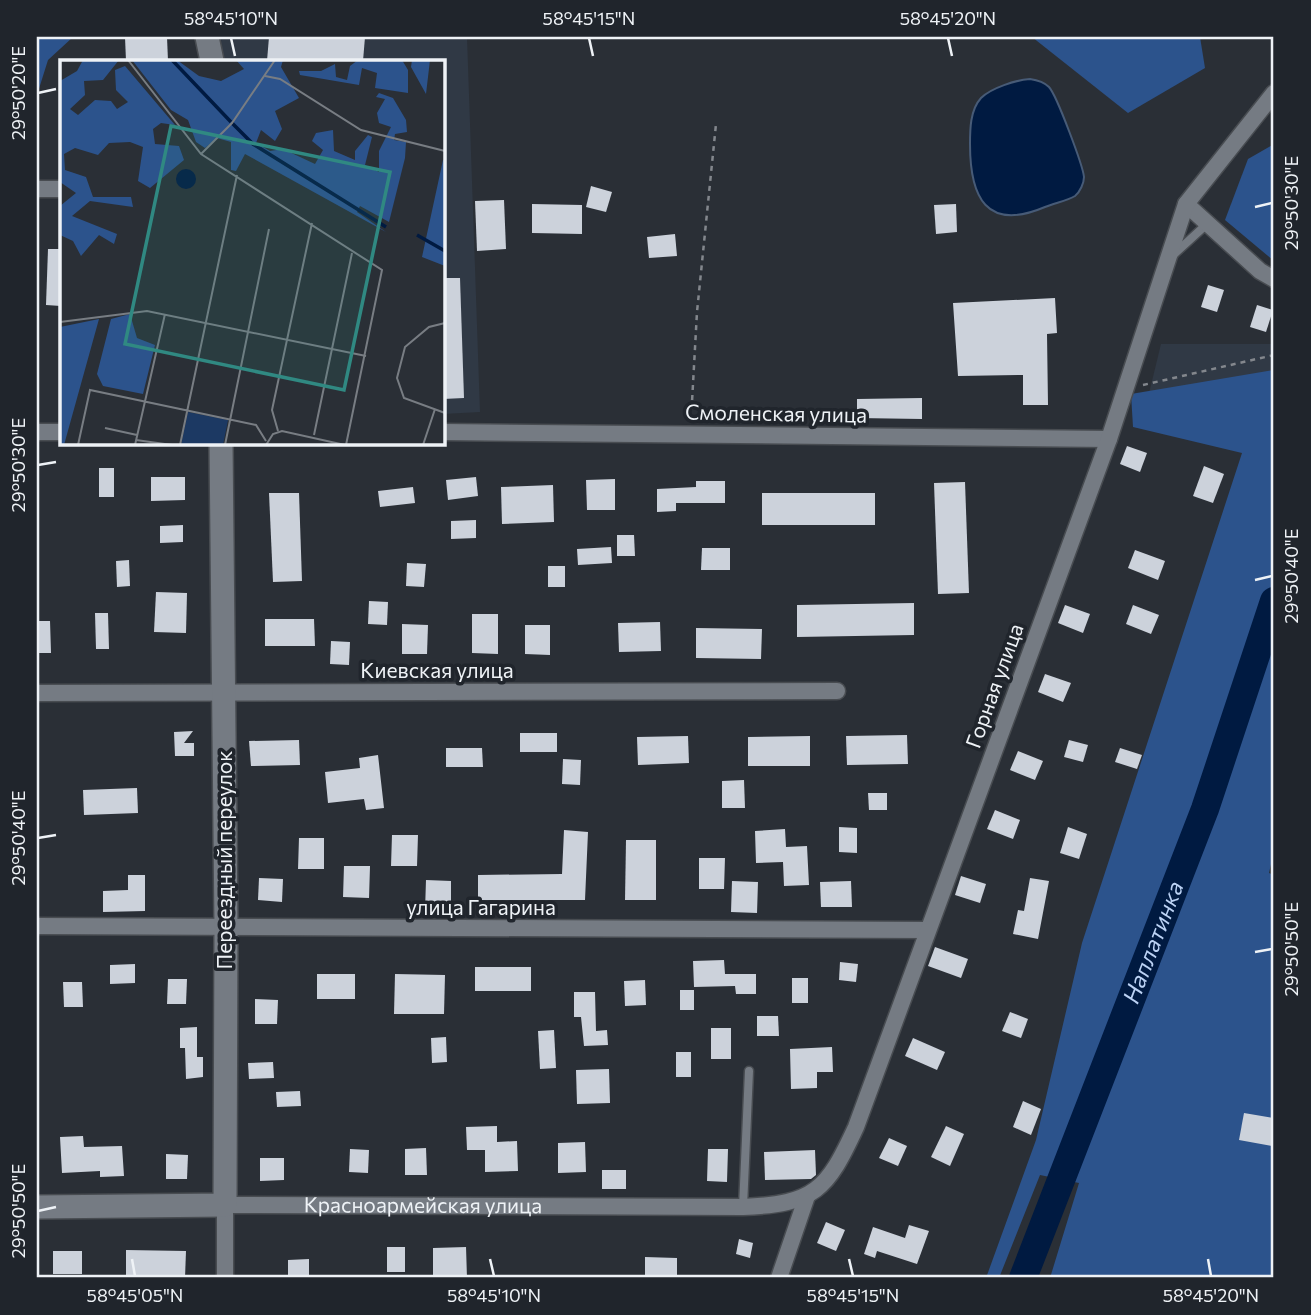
<svg xmlns="http://www.w3.org/2000/svg" width="1311" height="1315" viewBox="0 0 1311 1315" font-family="Commissioner,sans-serif">
<style>
.built{fill:#303945}
.forest{fill:#2c538c}
.water{fill:#001a41;stroke:#475b77;stroke-width:2}
.lines{fill:none;stroke-linecap:round;stroke-linejoin:round}
.river{stroke:#001a41;stroke-width:28}
.building{fill:#ccd2db}
.lane-casing{stroke:#484c51;stroke-width:11}
.street-casing{stroke:#484c51;stroke-width:19}
.secondary-casing{stroke:#484c51;stroke-width:26}
.path{stroke:#83878d;stroke-width:2.5;stroke-dasharray:5 5;stroke-linecap:butt}
.lane{stroke:#757b83;stroke-width:8}
.street{stroke:#757b83;stroke-width:16}
.secondary{stroke:#757b83;stroke-width:23}
.ticks{fill:none;stroke:#eef2f6;stroke-width:2.5}
.labels{text-anchor:middle;stroke-width:7;stroke-linejoin:round;paint-order:stroke}
.street-label{font-size:21px;fill:#eef2f6;stroke:#20252c}
.water-label{font-size:23px;font-style:italic;fill:#bbd2f4;stroke:#20252c}
.inset-river{fill:none;stroke:#001a41;stroke-width:3.5}
.inset-road{fill:none;stroke:#787d83;stroke-width:2}
.view{fill:#308982;fill-opacity:0.15;stroke:#308982;stroke-width:3.5}
.inset-edge{fill:none;stroke:#eef2f6;stroke-width:3.5}
.neatline{fill:none;stroke:#eef2f6;stroke-width:2.5}
.ticks-label{font-size:18px;text-anchor:middle;fill:#eef2f6}
</style>
<rect width="100%" height="100%" fill="#2a2f36"/>
<g class="built">
<polygon points="221,37 467,37 480,412 443,414 443,61 222,61"/>
<polygon points="1161,344 1274,344 1274,385 1144,414"/>
</g>
<g class="forest">
<polygon points="37,37 73,37 48,60 37,95"/>
<polygon points="1032,37 1200,37 1205,68 1128,113"/>
<polygon points="1274,144 1274,261 1225,220 1248,159"/>
<polygon points="1274,370 1274,851 1269,873 1274,875 1274,1278 1050,1278 1079,1183 1040,1175 999,1278 986,1278 1036,1140 1082,943 1242,453 1133,427 1131,394"/>
</g>
<path class="water" d="M1030,79C1037,80 1044,82 1049,87C1057,96 1083,166 1084,177C1084,183 1080,192 1075,196C1067,201 1054,203 1045,207C986,232 970,197 970,144C970,130 970,110 981,98C991,88 1016,80 1030,79Z"/>
<g class="lines">
<path class="river" id="s1" d="M1023,1278L1205,809L1274,601"/>
</g>
<g class="building">
<polygon points="125,37 167,37 168,61 126,61"/>
<polygon points="269,37 365,37 363,61 267,61"/>
<polygon points="591,186 612,192 606,212 586,207"/>
<polygon points="504,200 506,249 477,251 475,201"/>
<polygon points="532,204 582,205 582,234 532,233"/>
<polygon points="956,204 957,232 936,234 934,205"/>
<polygon points="675,234 677,256 649,258 647,237"/>
<polygon points="48,249 61,249 61,306 46,305"/>
<polygon points="443,278 460,278 464,398 443,399"/>
<polygon points="1208,285 1224,290 1217,312 1201,307"/>
<polygon points="1055,298 1057,333 1047,334 1048,405 1023,405 1023,375 958,376 953,303"/>
<polygon points="1257,305 1273,310 1266,332 1250,327"/>
<polygon points="922,398 922,419 857,418 857,399"/>
<polygon points="1127,446 1147,453 1140,472 1120,464"/>
<polygon points="1204,466 1224,474 1213,503 1193,496"/>
<rect x="99" y="468" width="15" height="29"/>
<polygon points="151,477 185,477 185,500 151,501"/>
<polygon points="476,477 478,496 448,500 446,480"/>
<polygon points="615,479 615,510 587,510 586,480"/>
<polygon points="696,481 725,481 725,503 676,503 676,511 657,512 657,489 696,487"/>
<polygon points="965,482 969,593 938,594 934,483"/>
<polygon points="553,485 554,522 502,524 501,487"/>
<polygon points="413,487 415,503 380,507 378,491"/>
<polygon points="269,493 299,493 302,581 273,582"/>
<rect x="762" y="493" width="113" height="32"/>
<polygon points="476,520 476,538 451,539 451,521"/>
<polygon points="183,525 183,542 160,543 160,526"/>
<polygon points="617,535 634,535 635,556 617,556"/>
<polygon points="611,547 612,563 578,565 577,549"/>
<polygon points="702,548 730,548 730,570 701,570"/>
<polygon points="1135,550 1165,561 1158,580 1128,568"/>
<polygon points="129,560 130,586 117,587 116,561"/>
<polygon points="407,563 426,564 424,587 406,586"/>
<rect x="548" y="566" width="17" height="21"/>
<polygon points="156,592 187,593 186,633 154,632"/>
<polygon points="369,601 388,602 387,625 368,624"/>
<polygon points="914,603 914,635 797,637 797,605"/>
<polygon points="1065,605 1090,614 1083,633 1058,623"/>
<polygon points="1133,605 1159,615 1151,634 1126,624"/>
<polygon points="95,613 108,613 109,649 96,649"/>
<polygon points="472,614 498,614 498,654 472,653"/>
<polygon points="265,619 314,619 315,646 265,646"/>
<polygon points="37,621 50,621 51,653 37,653"/>
<polygon points="660,622 661,651 619,652 618,623"/>
<polygon points="402,624 428,625 427,654 402,654"/>
<polygon points="525,625 550,625 550,655 525,654"/>
<polygon points="696,628 762,629 761,659 696,658"/>
<polygon points="331,641 350,642 349,665 330,664"/>
<polygon points="1045,674 1071,683 1063,702 1038,692"/>
<polygon points="193,731 184,743 194,743 194,756 175,756 174,732"/>
<rect x="520" y="733" width="37" height="19"/>
<polygon points="907,735 908,764 847,765 846,736"/>
<polygon points="688,736 689,763 638,765 637,737"/>
<polygon points="810,736 810,766 748,766 748,737"/>
<polygon points="299,740 300,765 251,766 249,741"/>
<polygon points="1069,740 1088,745 1083,762 1064,757"/>
<polygon points="446,748 482,748 483,767 446,767"/>
<polygon points="1120,748 1142,755 1137,769 1115,762"/>
<polygon points="1018,751 1043,761 1035,780 1010,770"/>
<polygon points="378,755 384,808 366,810 364,799 328,803 325,772 360,768 359,758"/>
<polygon points="563,759 581,760 580,785 562,784"/>
<polygon points="744,780 745,808 722,808 722,781"/>
<polygon points="137,788 138,813 84,815 83,790"/>
<polygon points="868,793 887,793 887,810 869,810"/>
<polygon points="995,810 1020,820 1013,839 987,829"/>
<polygon points="839,827 857,828 857,853 839,852"/>
<polygon points="1068,827 1087,834 1079,859 1060,853"/>
<polygon points="785,829 786,847 807,846 809,885 784,886 783,862 756,863 755,831"/>
<polygon points="564,830 588,832 585,900 478,900 478,875 562,874"/>
<polygon points="392,835 418,835 417,866 391,866"/>
<polygon points="299,838 324,838 324,869 298,869"/>
<polygon points="626,840 656,840 656,900 625,900"/>
<polygon points="699,858 725,858 724,889 699,889"/>
<polygon points="344,866 370,866 369,898 343,897"/>
<polygon points="128,875 145,875 145,911 103,912 103,891 128,890"/>
<polygon points="961,876 986,884 980,903 955,895"/>
<polygon points="259,878 283,879 282,902 258,900"/>
<polygon points="1030,878 1049,881 1038,939 1013,934 1018,910 1024,911"/>
<polygon points="426,880 451,881 451,912 425,911"/>
<polygon points="732,881 758,882 757,913 731,912"/>
<polygon points="851,881 852,907 821,907 820,882"/>
<polygon points="935,947 968,959 961,978 928,966"/>
<polygon points="724,960 725,974 756,974 756,994 736,994 735,986 694,987 693,961"/>
<polygon points="840,962 858,964 856,982 839,980"/>
<polygon points="135,964 135,983 110,984 110,965"/>
<rect x="475" y="967" width="56" height="24"/>
<rect x="317" y="974" width="38" height="25"/>
<polygon points="395,974 445,975 444,1014 394,1014"/>
<rect x="792" y="978" width="16" height="25"/>
<polygon points="168,979 187,979 186,1004 167,1004"/>
<polygon points="645,980 646,1005 625,1006 624,981"/>
<polygon points="63,982 82,982 83,1007 64,1007"/>
<rect x="680" y="990" width="14" height="20"/>
<polygon points="574,992 595,992 596,1031 607,1030 608,1045 584,1046 581,1017 574,1017"/>
<polygon points="255,999 278,1000 277,1024 255,1024"/>
<polygon points="1010,1012 1028,1019 1021,1038 1002,1031"/>
<polygon points="757,1016 778,1016 779,1036 757,1036"/>
<polygon points="197,1027 197,1057 203,1057 203,1077 186,1079 185,1048 180,1048 180,1028"/>
<rect x="711" y="1028" width="20" height="31"/>
<polygon points="554,1030 556,1068 540,1069 538,1031"/>
<polygon points="446,1037 447,1062 432,1063 431,1038"/>
<polygon points="913,1038 945,1052 937,1070 905,1056"/>
<polygon points="832,1047 833,1072 817,1072 817,1088 791,1089 790,1049"/>
<rect x="676" y="1052" width="15" height="25"/>
<polygon points="273,1062 274,1078 249,1079 248,1063"/>
<polygon points="609,1069 610,1103 577,1104 576,1070"/>
<polygon points="300,1091 301,1106 277,1107 276,1092"/>
<polygon points="1023,1101 1041,1109 1031,1135 1013,1127"/>
<polygon points="1244,1113 1274,1118 1272,1146 1239,1140"/>
<polygon points="497,1126 497,1142 517,1141 518,1171 485,1172 485,1150 467,1150 466,1127"/>
<polygon points="946,1126 964,1134 950,1166 931,1157"/>
<polygon points="83,1136 84,1147 122,1146 124,1176 100,1177 100,1171 62,1173 60,1137"/>
<polygon points="889,1138 907,1146 898,1166 879,1158"/>
<polygon points="585,1142 586,1172 558,1173 558,1143"/>
<polygon points="426,1148 427,1175 405,1175 405,1149"/>
<polygon points="350,1149 369,1150 368,1173 349,1172"/>
<polygon points="708,1149 728,1149 727,1182 707,1181"/>
<polygon points="815,1150 816,1175 811,1179 765,1180 764,1152"/>
<polygon points="166,1154 188,1155 187,1179 166,1179"/>
<polygon points="260,1158 284,1158 284,1180 260,1181"/>
<rect x="602" y="1170" width="24" height="19"/>
<polygon points="826,1222 845,1230 836,1251 817,1243"/>
<polygon points="909,1225 929,1231 917,1264 877,1251 875,1258 864,1254 873,1227 905,1238"/>
<polygon points="739,1239 753,1243 750,1258 736,1254"/>
<rect x="387" y="1247" width="18" height="25"/>
<polygon points="466,1247 467,1278 433,1278 433,1248"/>
<polygon points="126,1250 186,1251 185,1278 126,1275"/>
<rect x="53" y="1251" width="29" height="23"/>
<polygon points="645,1257 677,1258 677,1278 645,1278"/>
<polygon points="309,1259 309,1278 288,1278 288,1260"/>
</g>
<g class="lines">
<g class="lane-casing">
<g id="lane">
<polyline points="1172,256 1207,224"/>
<polyline points="743,1207 749,1071"/>
</g>
</g>
<g class="street-casing">
<g id="street">
<polyline points="37,189 61,189"/>
<polyline points="1186,204 1260,271 1274,279"/>
<polyline points="37,432 61,432"/>
<polyline points="443,432 1109,439"/>
<polyline points="37,693 837,691"/>
<polyline points="37,926 926,930"/>
<path id="s2" d="M225,1278V1205L743,1207C815,1204 827,1190 856,1127L1109,439L1186,204L1274,93"/>
<polyline points="779,1278 807,1196"/>
</g>
</g>
<g class="secondary-casing">
<g id="secondary">
<polyline points="207,37 212,61"/>
<polyline points="37,1207 225,1205 226,927 221,443"/>
</g>
</g>
<g class="path">
<polyline points="1143,385 1274,355"/>
<polyline points="691,420 697,312 716,124"/>
</g>
<use href="#lane" class="lane"/>
<use href="#street" class="street"/>
<use href="#secondary" class="secondary"/>
</g>
<path class="ticks" d="M231,38L235,56M589,38L593,56M948,38L952,56M38,93L56,89M1255,207L1272,203M38,465L56,462M1255,580L1272,576M38,838L56,835M1255,952L1272,949M38,1211L56,1207M132,1259L135,1276M490,1259L494,1276M849,1259L853,1276M1208,1259L1211,1276"/>
<g class="labels">
<g class="street-label">
<text transform="translate(776 414) rotate(1)" y="7">Смоленская улица</text>
<text x="437" y="678">Киевская улица</text>
<text transform="translate(995 686) rotate(-70)" y="7">Горная улица</text>
<text transform="translate(225 860) rotate(-90)" y="7">Переездный переулок</text>
<text x="481" y="915">улица Гагарина</text>
<text dy="7" stroke="none"><textPath href="#s2" startOffset="271">Красноармейская улица</textPath></text>
</g>
<g class="water-label">
<text dy="8" stroke="none"><textPath href="#s1" startOffset="360">Наплатинка</textPath></text>
</g>
</g>
<g transform="translate(60 60)">
<rect width="385" height="385" fill="#2a2f36"/>
<path d="M128,352L168,360L163,385H121Z" fill="#1c3963"/>
<path d="M23,0H59L43,20L24,21L25,35L10,49L18,55L35,40L51,41L57,49L68,42L56,30L55,10L65,6L115,65L101,63L93,69L95,84L119,86L124,100L90,128L78,121L83,87L70,82L49,83L38,95L15,88L4,94L5,110L26,117L33,137H71L73,147L30,141L12,156L57,174L54,184L39,175L21,196L13,181L0,175V146L16,133L0,122V21L17,11ZM72,0H117L139,16L161,21L184,9L176,0H223L221,7L239,38L215,51L222,69L215,81L201,70L196,83L210,91L223,89L255,104L263,90L252,81L256,73L273,70L274,91L295,100V91L308,75L312,77L305,105L319,112V91L331,67L319,63L317,53L325,39L316,37L319,33L333,38L346,60L347,72L335,74L334,80L346,82L345,98L329,162L300,146L297,152L326,172L185,94L176,111L171,110V82L157,78L145,88L136,82L128,60L111,50ZM298,0H342L348,10V33L315,28L317,13L302,8L299,25L240,15L239,11H261L275,4L276,17L287,20L290,6ZM352,0H370L366,34L351,7ZM383,100H385V206L362,197ZM70,254L77,278L95,285L83,334L43,326L37,314L51,259ZM39,259L4,385H0V267Z" fill="#2c538c"/>
<path d="M116 119a10 10 0 1 1 20 0a10 10 0 1 1-20 0Z" fill="#001a41"/>
<path class="inset-river" d="M112,0L171,62M172,63L193,84L326,167M357,175L385,191"/>
<path class="inset-road" d="M68,0L141,94L322,210L286,385M205,16L220,19L301,70L385,91M141,94L172,63L215,0M0,262L87,251L306,296M385,263L369,267L345,287L337,318L344,338L385,353M45,368L77,375M218,371L212,350L252,163M254,375L292,193M76,380L112,385M18,385L30,330L196,365L206,381M75,385L105,254M120,385L177,115M165,385L209,169M206,385L213,374L222,371L285,385M363,385L375,349"/>
<path class="view" d="M111,66L330,112L284,330L65,284Z"/>
<rect width="385" height="385" class="inset-edge"/>
</g>
<rect width="1311" height="1315" fill="none" stroke="#20252c" stroke-width="77"/>
<rect x="38" y="38" width="1234" height="1238" class="neatline"/>
<g class="ticks-label">
<text x="231" y="25">58°45'10"N</text>
<text x="589" y="25">58°45'15"N</text>
<text x="948" y="25">58°45'20"N</text>
<text transform="translate(19 93) rotate(-90)" y="6">29°50'20"E</text>
<text transform="translate(1292 203) rotate(-90)" y="6">29°50'30"E</text>
<text transform="translate(19 465) rotate(-90)" y="6">29°50'30"E</text>
<text transform="translate(1292 576) rotate(-90)" y="6">29°50'40"E</text>
<text transform="translate(19 838) rotate(-90)" y="6">29°50'40"E</text>
<text transform="translate(1292 949) rotate(-90)" y="6">29°50'50"E</text>
<text transform="translate(19 1211) rotate(-90)" y="6">29°50'50"E</text>
<text x="135" y="1302">58°45'05"N</text>
<text x="494" y="1302">58°45'10"N</text>
<text x="853" y="1302">58°45'15"N</text>
<text x="1211" y="1302">58°45'20"N</text>
</g>
</svg>
